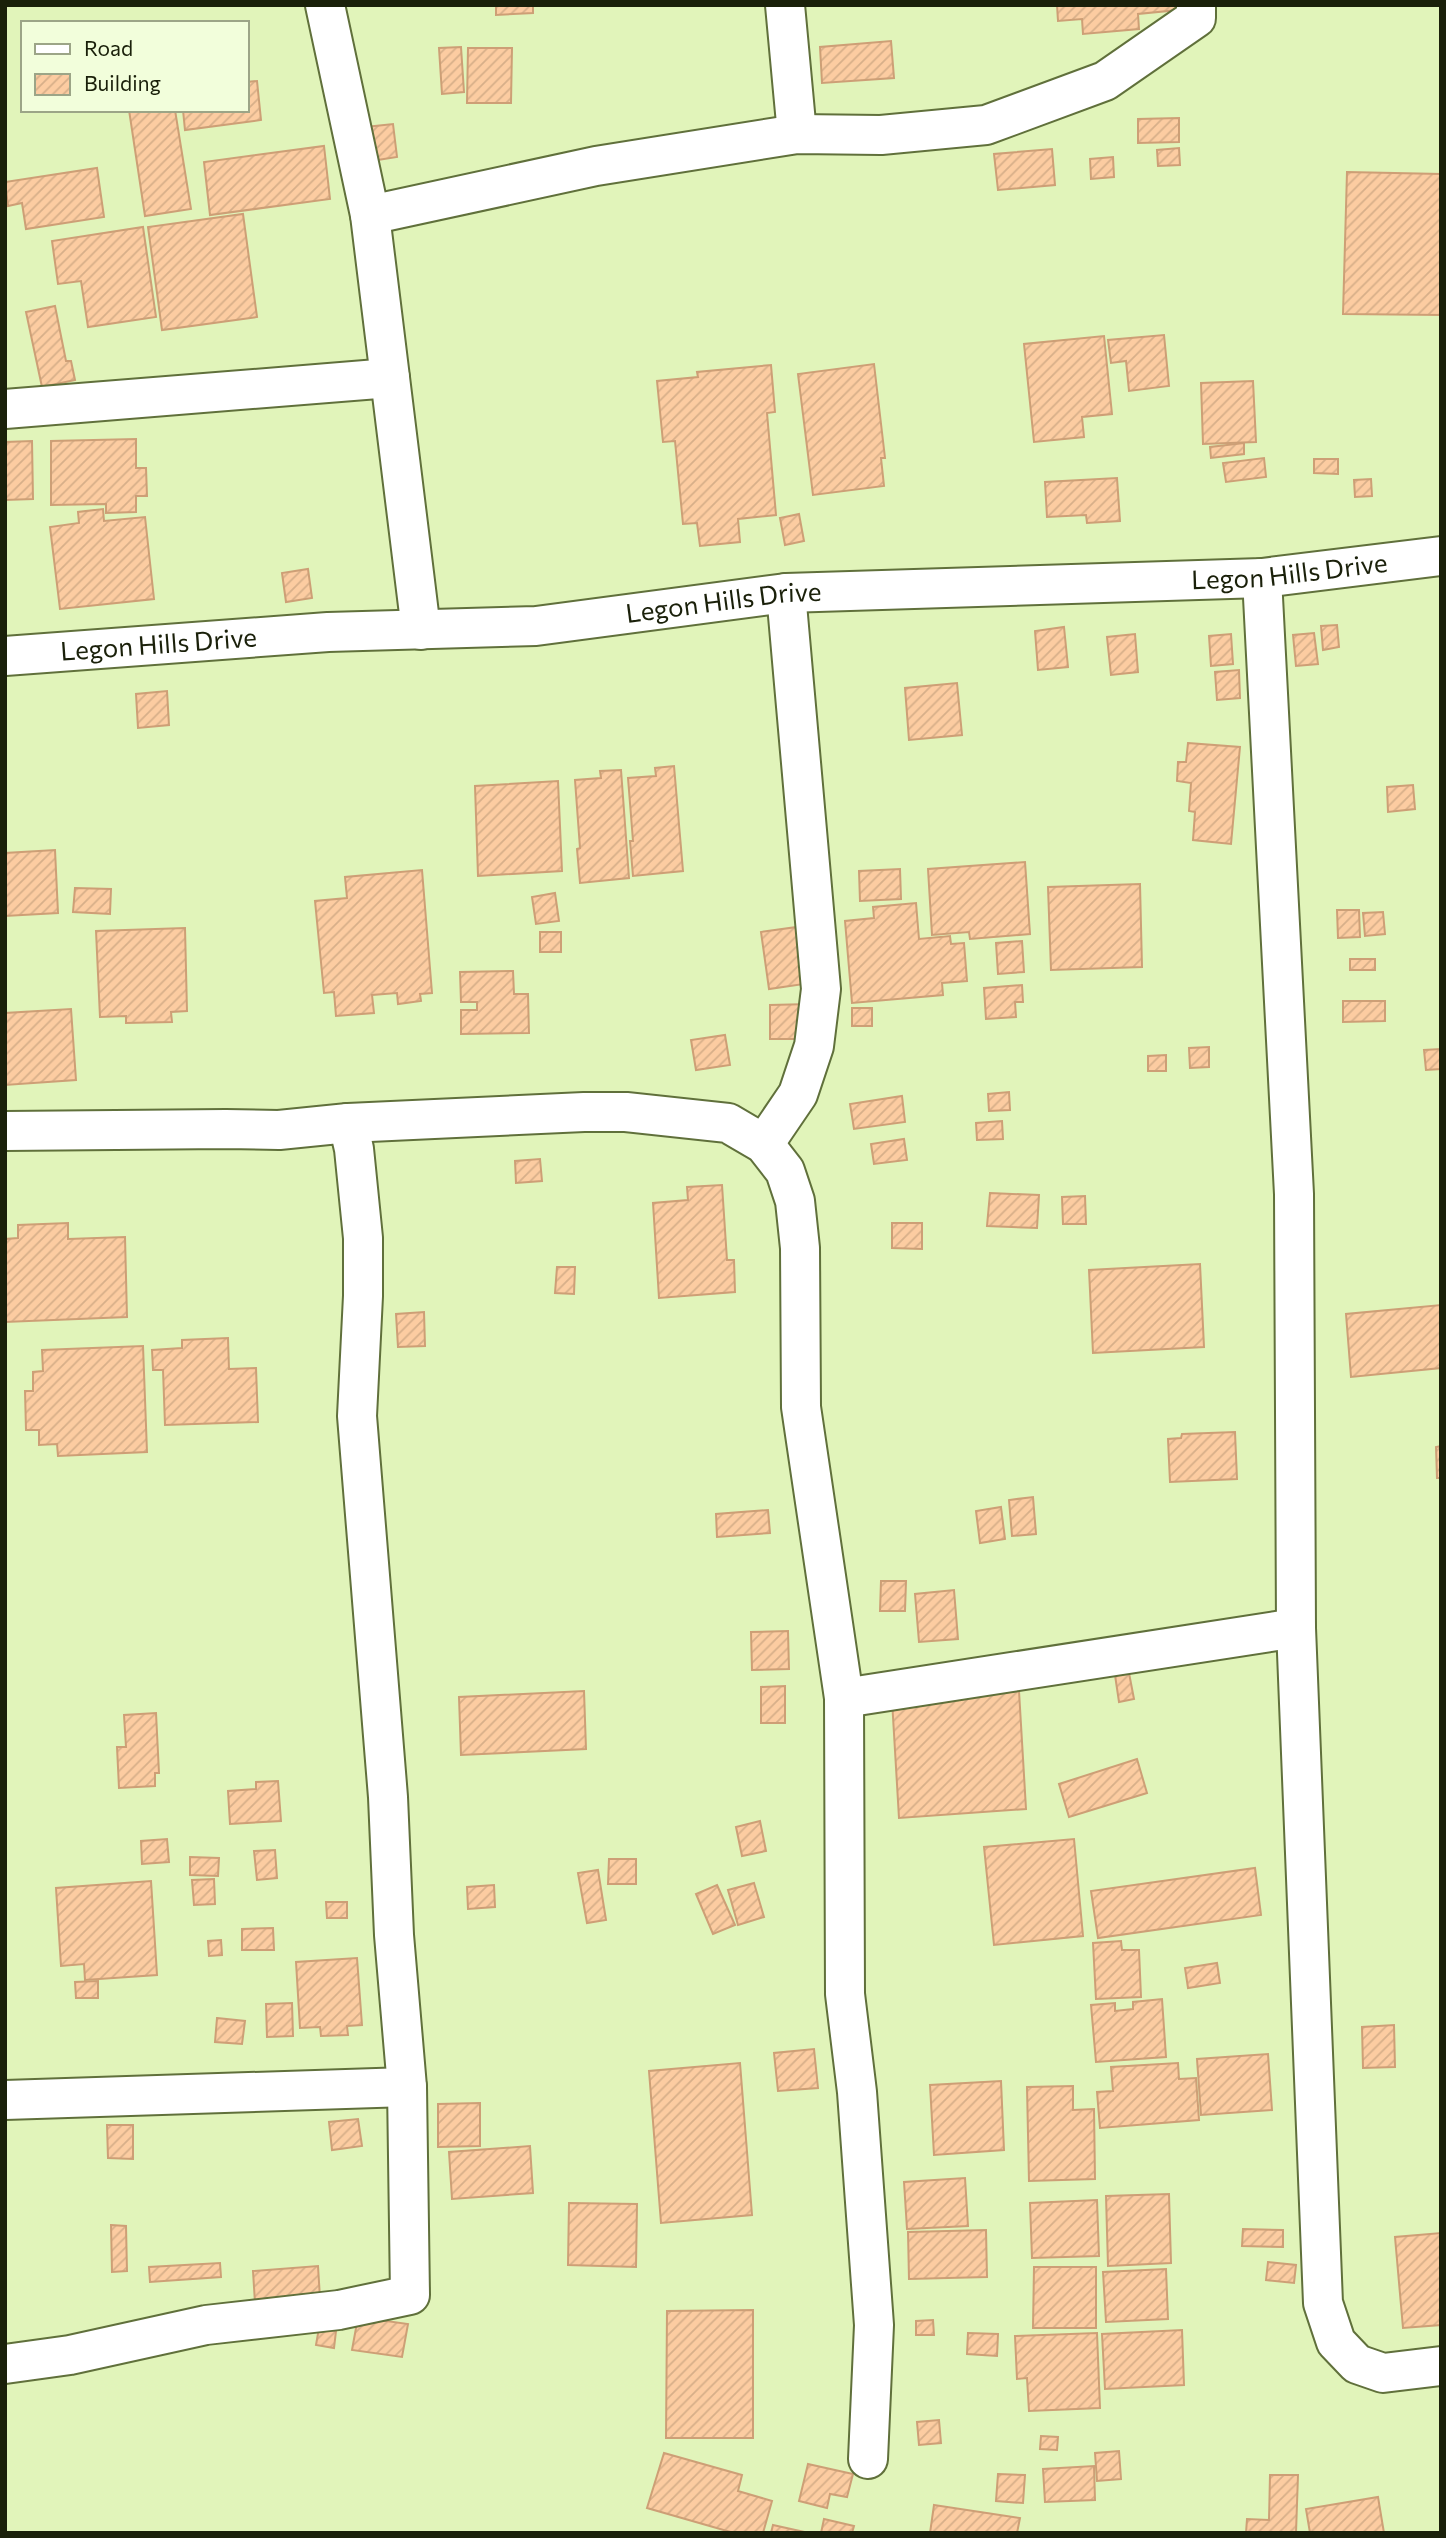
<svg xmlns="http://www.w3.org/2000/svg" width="1446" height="2538" viewBox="0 0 1446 2538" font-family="Commissioner,sans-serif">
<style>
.building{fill:url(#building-hatch);stroke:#cd9f76;stroke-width:2}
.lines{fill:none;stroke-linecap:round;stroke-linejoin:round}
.minor-casing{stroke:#60703b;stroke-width:42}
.minor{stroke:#fff;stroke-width:38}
.labels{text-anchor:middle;stroke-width:5;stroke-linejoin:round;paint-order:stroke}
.street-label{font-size:26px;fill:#1a200a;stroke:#f2fedb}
</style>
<defs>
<pattern id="building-hatch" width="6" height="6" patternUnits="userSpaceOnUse" patternTransform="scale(1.75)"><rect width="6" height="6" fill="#fccca1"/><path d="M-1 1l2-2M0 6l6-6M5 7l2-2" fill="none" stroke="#d7af89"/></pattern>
</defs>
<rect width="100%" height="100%" fill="#e1f4ba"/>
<g class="building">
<polygon points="496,5 533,5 533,13 496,15"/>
<polygon points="1057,5 1177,5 1178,10 1138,14 1139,29 1083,34 1082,19 1058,21"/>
<polygon points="891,41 894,78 822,83 820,47"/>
<polygon points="461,47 464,92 442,94 439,48"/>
<polygon points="468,48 512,48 511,103 467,103"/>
<polygon points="257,81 261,120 185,130 183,110 247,110 247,82"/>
<polygon points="129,110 175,110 191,209 145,216"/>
<polygon points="1179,118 1179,142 1138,143 1138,119"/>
<polygon points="393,124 397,157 371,161 366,127"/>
<polygon points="324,146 330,199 210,215 204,162"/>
<polygon points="1179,148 1180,165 1158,166 1157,150"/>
<polygon points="1052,149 1055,185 998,190 994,154"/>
<polygon points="1113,157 1114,177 1091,179 1090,159"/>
<polygon points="97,168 104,217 26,229 22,203 8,206 5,182"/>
<polygon points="1347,172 1441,174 1441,315 1343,314"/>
<polygon points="243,214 257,317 162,330 148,227"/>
<polygon points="143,227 156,317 88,327 81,281 58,284 52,241"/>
<polygon points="55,306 66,361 71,361 75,380 42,387 26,312"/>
<polygon points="1164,335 1169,386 1129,391 1126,361 1111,363 1108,340"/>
<polygon points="1104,336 1112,414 1082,417 1084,437 1034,442 1024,344"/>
<polygon points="874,364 885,458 881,458 884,486 813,495 798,374"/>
<polygon points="771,365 775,412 767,413 776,515 738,519 740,542 700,546 697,523 683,524 675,441 663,442 657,381 698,377 697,372"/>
<polygon points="1253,381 1256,442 1203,444 1201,383"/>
<polygon points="136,439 136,468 146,468 147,496 136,496 136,512 106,513 106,504 51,505 51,441"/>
<polygon points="32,441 33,499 5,500 5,442"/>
<polygon points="1244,443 1244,454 1211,458 1210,447"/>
<polygon points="1264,458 1266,477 1226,482 1223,463"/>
<polygon points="1314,459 1338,459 1338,474 1314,473"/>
<polygon points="1117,478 1120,521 1087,523 1086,515 1047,517 1045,482"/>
<polygon points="1371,479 1372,496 1355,497 1354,480"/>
<polygon points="103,509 104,521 145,517 154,599 60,609 50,527 79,523 78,512"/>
<polygon points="799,514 804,541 785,545 780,518"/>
<polygon points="308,569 312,598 286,602 282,573"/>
<polygon points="1337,625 1339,647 1323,650 1321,626"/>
<polygon points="1064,627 1068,667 1038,670 1035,631"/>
<polygon points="1314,633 1318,664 1296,666 1293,635"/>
<polygon points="1135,634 1138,672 1111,675 1107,637"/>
<polygon points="1231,634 1233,664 1211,666 1209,636"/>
<polygon points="1239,670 1240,698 1217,700 1215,672"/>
<polygon points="957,683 962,735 909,740 905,688"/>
<polygon points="167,691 169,725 138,728 136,694"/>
<polygon points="1188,743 1240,747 1231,844 1193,840 1195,812 1189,811 1191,783 1177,781 1178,762 1186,762"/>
<polygon points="674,766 683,871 633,876 630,841 633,841 628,778 656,776 655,768"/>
<polygon points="621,770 629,878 580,883 577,849 580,848 575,780 601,778 600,771"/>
<polygon points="558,781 562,871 478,876 475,786"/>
<polygon points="1413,785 1415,809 1388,812 1387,787"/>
<polygon points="55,850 58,913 5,916 5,853"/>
<polygon points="1025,862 1030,934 970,939 969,932 932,935 928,869"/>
<polygon points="900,869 901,899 860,901 859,871"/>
<polygon points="422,870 432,993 420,994 421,1001 398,1004 397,993 372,995 374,1013 336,1016 334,992 324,993 315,901 347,898 345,877"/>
<polygon points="1140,884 1142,967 1051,970 1048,887"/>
<polygon points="75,888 111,889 110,914 73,912"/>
<polygon points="555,893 559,921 536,924 532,897"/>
<polygon points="916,903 919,939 950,936 951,944 964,943 967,981 942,983 943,995 852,1003 845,921 874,918 873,907"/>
<polygon points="1337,910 1359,910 1360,937 1338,938"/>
<polygon points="1383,912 1385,934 1365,936 1363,913"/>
<polygon points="797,927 804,984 769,989 761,932"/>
<polygon points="185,928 187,1011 171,1012 172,1022 126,1023 126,1016 100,1017 96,931"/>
<rect x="540" y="932" width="21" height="20"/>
<polygon points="1022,941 1024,972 998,974 996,943"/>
<rect x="1350" y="959" width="25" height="11"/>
<polygon points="513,971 514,994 528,994 529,1033 461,1034 461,1010 477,1010 477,1002 461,1002 460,972"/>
<polygon points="1022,985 1023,1002 1015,1002 1016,1017 986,1019 984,988"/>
<polygon points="1343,1001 1385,1001 1385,1021 1343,1022"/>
<polygon points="810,1004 811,1039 770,1039 770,1005"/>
<rect x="852" y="1008" width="20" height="18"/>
<polygon points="71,1009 76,1080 5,1085 5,1013"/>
<polygon points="725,1035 730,1065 696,1070 691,1040"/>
<polygon points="1209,1047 1209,1067 1190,1068 1189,1048"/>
<polygon points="1441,1049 1441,1069 1426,1070 1424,1050"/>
<polygon points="1166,1055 1166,1071 1148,1071 1148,1056"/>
<polygon points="1009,1092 1010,1110 989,1111 988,1094"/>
<polygon points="902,1096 905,1122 854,1129 850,1104"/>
<polygon points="1002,1121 1003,1139 977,1140 976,1123"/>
<polygon points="904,1139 907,1160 874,1164 871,1144"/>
<polygon points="540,1159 542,1181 516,1183 515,1161"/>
<polygon points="722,1185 727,1260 734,1260 735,1292 659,1298 653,1203 688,1200 687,1187"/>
<polygon points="990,1193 1039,1195 1037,1228 987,1226"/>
<polygon points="1085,1196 1086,1224 1063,1224 1062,1197"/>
<polygon points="68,1223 68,1239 125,1237 127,1317 5,1322 5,1239 18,1238 18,1225"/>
<polygon points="892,1223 922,1223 922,1249 892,1248"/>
<polygon points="1200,1264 1204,1347 1093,1353 1089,1270"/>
<polygon points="557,1267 575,1267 574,1294 555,1293"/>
<polygon points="1441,1305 1441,1368 1351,1377 1346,1314"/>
<polygon points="424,1312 425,1346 398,1347 396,1314"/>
<polygon points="228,1338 229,1369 256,1368 258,1422 165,1425 163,1370 153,1370 152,1350 182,1348 182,1340"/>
<polygon points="143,1346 147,1452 58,1456 57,1444 39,1445 39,1430 26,1430 25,1391 33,1391 33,1372 43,1371 42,1350"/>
<polygon points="1235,1432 1237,1479 1170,1482 1168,1439 1181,1438 1182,1434"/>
<polygon points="1441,1446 1441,1478 1437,1478 1436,1447"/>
<polygon points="1033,1497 1036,1534 1012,1536 1009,1500"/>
<polygon points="1001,1507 1005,1539 980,1543 976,1511"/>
<polygon points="768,1510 770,1533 717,1537 716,1514"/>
<polygon points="881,1581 906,1581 905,1611 880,1611"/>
<polygon points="954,1590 958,1639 919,1642 915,1594"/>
<polygon points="788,1631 789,1669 752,1670 751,1632"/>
<polygon points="1129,1673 1134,1699 1119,1702 1115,1675"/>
<polygon points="785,1686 785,1723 761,1723 761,1687"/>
<polygon points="584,1691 586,1749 461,1755 459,1697"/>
<polygon points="1019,1691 1026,1809 899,1818 892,1700"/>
<polygon points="156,1713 159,1773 155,1773 155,1786 119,1788 117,1747 126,1747 124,1715"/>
<polygon points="1137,1759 1147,1793 1069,1817 1059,1784"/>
<polygon points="278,1781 281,1821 230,1824 228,1791 256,1789 256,1782"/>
<polygon points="760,1821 766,1851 742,1856 736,1827"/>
<polygon points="167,1839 169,1862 142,1864 141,1841"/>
<polygon points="1074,1839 1083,1936 994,1945 984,1847"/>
<polygon points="275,1850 277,1878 257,1880 254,1851"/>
<polygon points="190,1857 219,1858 218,1876 190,1875"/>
<polygon points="609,1859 636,1859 636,1884 608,1884"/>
<polygon points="1255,1868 1261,1915 1098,1938 1091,1891"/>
<polygon points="598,1870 606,1920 587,1923 578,1873"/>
<polygon points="214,1879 215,1904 194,1905 192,1880"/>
<polygon points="151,1881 157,1975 85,1980 84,1964 61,1966 56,1888"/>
<polygon points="754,1883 764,1917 738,1925 728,1890"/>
<polygon points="494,1885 495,1907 468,1909 467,1887"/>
<polygon points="717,1885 735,1925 713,1934 696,1894"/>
<polygon points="326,1902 347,1902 347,1918 327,1918"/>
<polygon points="273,1928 274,1950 242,1950 242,1929"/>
<polygon points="221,1940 222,1955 209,1956 208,1941"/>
<polygon points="1121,1941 1122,1950 1139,1950 1141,1997 1096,1999 1093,1943"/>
<polygon points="357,1958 362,2025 347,2026 348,2035 321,2036 320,2027 300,2028 296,1962"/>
<polygon points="1217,1963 1220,1983 1188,1988 1185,1968"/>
<polygon points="98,1981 98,1998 76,1998 75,1982"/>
<polygon points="1162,1999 1166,2057 1096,2062 1091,2005 1115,2003 1115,2011 1133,2009 1133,2002"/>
<polygon points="292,2003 293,2036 267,2037 266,2004"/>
<polygon points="217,2018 245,2021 242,2044 215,2042"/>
<polygon points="1394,2025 1395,2067 1363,2068 1362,2027"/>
<polygon points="814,2049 818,2088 778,2091 774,2053"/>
<polygon points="1268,2054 1272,2110 1201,2115 1197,2059"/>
<polygon points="740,2063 752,2215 661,2223 649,2071"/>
<polygon points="1178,2063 1179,2079 1196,2078 1199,2120 1100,2128 1097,2092 1113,2091 1111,2067"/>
<polygon points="1001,2081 1004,2150 934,2155 930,2085"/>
<polygon points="1073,2086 1073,2110 1094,2109 1095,2179 1029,2181 1027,2087"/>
<polygon points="480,2103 480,2146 438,2147 438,2104"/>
<polygon points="358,2119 362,2146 332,2150 329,2122"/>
<polygon points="107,2125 133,2125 133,2159 108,2158"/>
<polygon points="530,2146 533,2193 452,2199 449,2152"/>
<polygon points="965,2178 968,2226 907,2229 904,2182"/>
<polygon points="1169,2194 1171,2263 1108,2266 1106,2196"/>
<polygon points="1097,2200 1099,2256 1032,2258 1030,2203"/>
<polygon points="569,2203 637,2204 636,2267 568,2265"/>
<polygon points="111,2225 126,2226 127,2271 112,2272"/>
<polygon points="1243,2229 1283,2230 1283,2247 1242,2246"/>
<polygon points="986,2230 987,2277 909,2279 908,2232"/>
<polygon points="1441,2233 1441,2325 1403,2328 1395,2237"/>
<polygon points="1268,2262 1296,2265 1294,2283 1266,2280"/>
<polygon points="220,2263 221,2277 150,2282 149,2267"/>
<polygon points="318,2266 320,2298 255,2303 253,2271"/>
<polygon points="1034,2267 1096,2267 1096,2328 1033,2328"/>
<polygon points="1166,2269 1168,2319 1106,2322 1103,2272"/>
<polygon points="753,2310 753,2438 666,2438 667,2311"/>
<polygon points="358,2317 408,2324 402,2357 352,2350"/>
<polygon points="933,2320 934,2335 916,2335 916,2321"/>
<polygon points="319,2328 336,2331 334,2348 316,2345"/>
<polygon points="1182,2330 1184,2385 1105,2389 1102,2334"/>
<polygon points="968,2333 998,2334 997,2356 967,2354"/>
<polygon points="1097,2333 1100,2408 1029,2411 1027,2378 1017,2379 1015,2336"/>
<polygon points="939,2420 941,2443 919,2445 917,2422"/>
<polygon points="1041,2436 1058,2437 1057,2450 1040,2449"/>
<polygon points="1119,2451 1121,2479 1097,2481 1095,2453"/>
<polygon points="664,2453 742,2475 738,2491 772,2501 763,2533 734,2533 647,2508"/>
<polygon points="808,2464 853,2474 847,2497 830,2494 827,2508 799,2501"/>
<polygon points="1094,2466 1095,2500 1045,2502 1043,2469"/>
<polygon points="998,2474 1025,2475 1023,2503 996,2501"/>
<polygon points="1270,2475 1298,2475 1296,2533 1246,2533 1247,2519 1269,2520"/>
<polygon points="1378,2497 1384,2533 1310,2533 1306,2509"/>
<polygon points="934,2505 1020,2518 1017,2533 930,2533"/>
<polygon points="824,2519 854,2526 852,2533 821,2533"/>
<polygon points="773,2525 809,2533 771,2533"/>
</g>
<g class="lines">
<g class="minor-casing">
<g id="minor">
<polyline points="325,5 370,215 421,630"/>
<polyline points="785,5 797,134"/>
<polyline points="370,215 596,166 797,134 881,135 986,125 1105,81 1196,18 1196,5"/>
<polyline points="5,409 390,378"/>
<polyline points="1262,578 1294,1194 1296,1628 1323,2303 1336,2342 1357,2364 1383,2373 1441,2366"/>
<path id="s1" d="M5,656L328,632L536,626L786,593L1262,578L1441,556"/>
<polyline points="348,1123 584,1112 626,1112 728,1123 764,1144 785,1171 795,1201 800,1248 801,1407 844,1698 845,1994 857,2092 874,2325 868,2459"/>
<polyline points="5,1131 226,1129 279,1130 348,1123 354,1149 363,1238 363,1296 357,1416 388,1797 394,1935 407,2087 410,2295 339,2310 206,2325 70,2355 5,2364"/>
<polyline points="764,1144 798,1094 814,1046 821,989 786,593"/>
<polyline points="844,1698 1296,1628"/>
<polyline points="5,2100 407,2087"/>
</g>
</g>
<use href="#minor" class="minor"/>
</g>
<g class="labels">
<g class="street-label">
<text dy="9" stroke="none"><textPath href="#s1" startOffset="1288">Legon Hills Drive</textPath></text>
<text dy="9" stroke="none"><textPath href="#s1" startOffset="721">Legon Hills Drive</textPath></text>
<text dy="9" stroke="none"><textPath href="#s1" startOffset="154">Legon Hills Drive</textPath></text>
</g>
</g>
<rect width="1446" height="2538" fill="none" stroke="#1a200a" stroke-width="14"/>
<rect x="21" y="21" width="228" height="91" fill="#f2fedb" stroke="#9ca587" stroke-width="2"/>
<rect x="35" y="44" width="35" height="10" fill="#ffffff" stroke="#9ca587" stroke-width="2"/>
<text x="84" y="56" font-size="21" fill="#1a200a">Road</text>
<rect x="35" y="74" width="35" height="21" fill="url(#building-hatch)" stroke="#9ca587" stroke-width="2"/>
<text x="84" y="91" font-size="21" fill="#1a200a">Building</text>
</svg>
